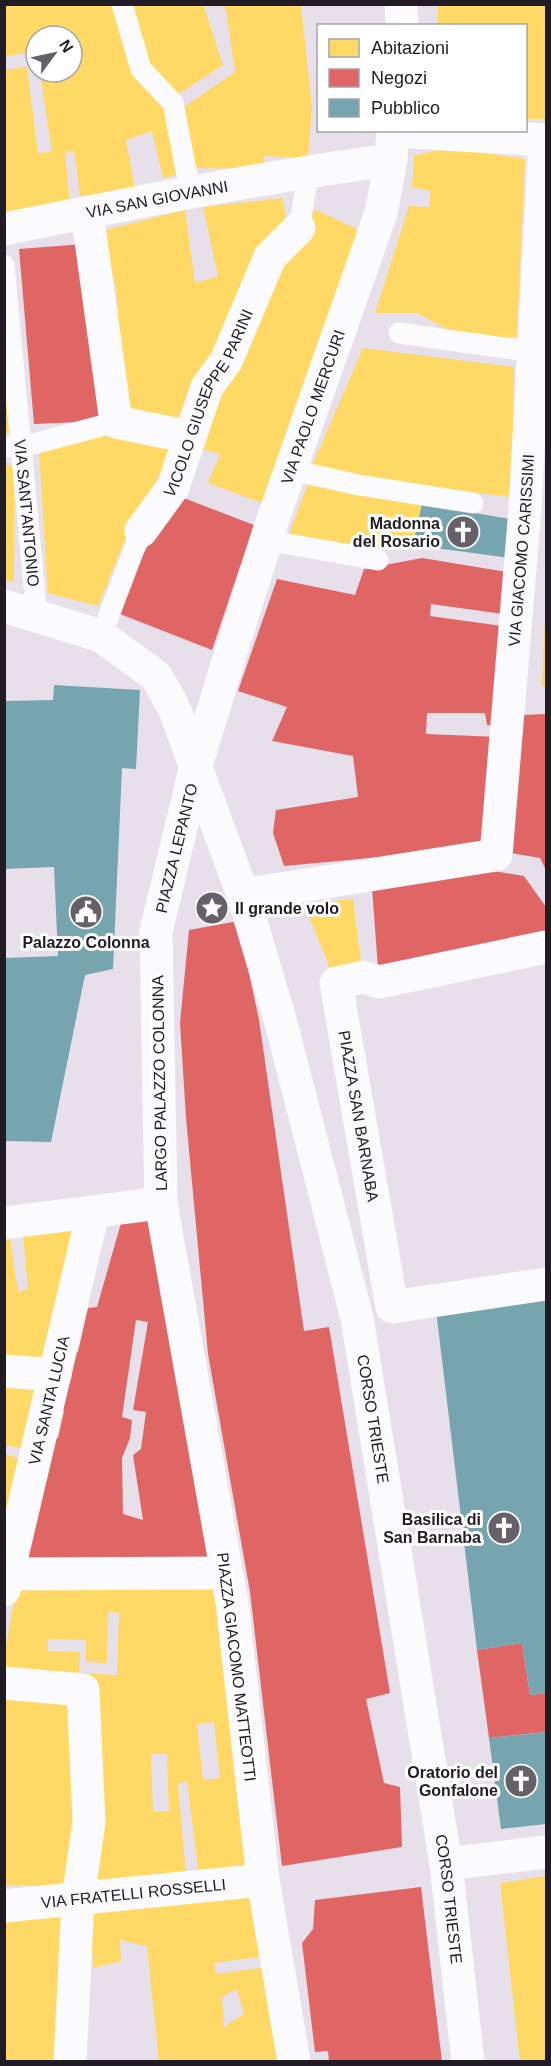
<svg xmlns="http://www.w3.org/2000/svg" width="551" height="2066" viewBox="0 0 551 2066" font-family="Arial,sans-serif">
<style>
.homes{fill:#ffd966;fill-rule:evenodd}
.shops{fill:#e06666;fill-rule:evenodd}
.public{fill:#76a5af}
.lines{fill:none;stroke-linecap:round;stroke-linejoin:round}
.lane{stroke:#fbfafc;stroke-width:21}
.street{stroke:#fbfafc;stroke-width:33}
.labels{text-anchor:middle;stroke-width:6;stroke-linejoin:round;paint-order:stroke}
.street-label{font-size:16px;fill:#211c23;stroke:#fff}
.poi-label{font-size:16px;font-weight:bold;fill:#211c23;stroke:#fff;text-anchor:end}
</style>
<rect width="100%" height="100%" fill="#e7e0eb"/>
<g class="homes">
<polygon points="4,4 112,4 166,105 182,173 163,178 152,131 126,140 135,189 81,201 74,151 65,152 70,205 4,218 4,70 27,67 38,153 52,152 40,72 72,72 72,36 36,36 36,52 4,56"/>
<polygon points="127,4 203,4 223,65 176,96 147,63"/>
<polygon points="223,4 301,4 312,107 308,158 264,156 265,169 191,168 180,110 235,72 226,10"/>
<polygon points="481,4 546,6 546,119 526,119 526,26 438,26 438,5"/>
<polygon points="448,147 525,159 517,337 458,336 418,313 375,313 409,206 429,207 431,191 412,187 414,156"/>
<polygon points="282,198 289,230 213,360 195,378 176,424 125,411 116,288 102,231 185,210 195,283 218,276 203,207"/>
<polygon points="314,209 359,230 262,503 208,483 220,454 202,449 220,376 268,285 308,233"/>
<polygon points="4,347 17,432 4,433"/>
<polygon points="363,348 514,367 512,497 309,473"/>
<polygon points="124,428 177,446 130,528 98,606 48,593 39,451"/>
<polygon points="4,464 15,466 14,582 4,580"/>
<polygon points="308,483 422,504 413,545 361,549 289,535"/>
<polygon points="545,617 546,618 546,688 542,686"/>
<polygon points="353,899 363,977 336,983 304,904"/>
<polygon points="79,1227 48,1362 4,1361 4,1240 10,1238 18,1292 28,1289 23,1235"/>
<polygon points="4,1381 35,1387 21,1448 4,1445"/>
<polygon points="4,1454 23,1459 5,1515 4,1515"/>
<path d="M216,1582L252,1871L199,1877L187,1781L178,1784L186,1874L98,1885L99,1835L88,1684L4,1678V1657L17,1585ZM108,1612L119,1613L117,1675L79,1673L80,1652L48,1651V1639L86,1640V1662L107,1663ZM214,1722L220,1778L203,1780L197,1724ZM151,1754H167L169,1811L153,1812Z"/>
<polygon points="4,1688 74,1696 75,1808 69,1887 4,1885"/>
<polygon points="546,1876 546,2062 520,2062 500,1883"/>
<path d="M254,1890L266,1956L214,1963L216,1974L266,1967L284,2062H159L147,1946L120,1940L121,1961L93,1968L90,1909ZM237,1989L244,2014L224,2027L222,1997Z"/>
<polygon points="72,1912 66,2062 4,2062 4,1917"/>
</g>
<g class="shops">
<polygon points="84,244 102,421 34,424 19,249"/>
<polygon points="176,495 254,525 212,650 120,614 137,565"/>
<polygon points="422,558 507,572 503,614 431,604 430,616 502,626 500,727 487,725 485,713 427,713 426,734 499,737 489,847 284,866 273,833 276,810 358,797 353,756 272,741 287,707 238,691 277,579 355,595 364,569"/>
<polygon points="546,714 546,870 540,858 511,853 522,715"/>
<polygon points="482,869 524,876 546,907 546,947 379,982 372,888"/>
<polygon points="238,921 259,1020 304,1331 329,1327 390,1693 366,1699 384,1783 400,1787 402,1847 282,1866 250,1592 208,1354 186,1118 180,1023 189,930"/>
<path d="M155,1214L212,1565H23L51,1437L58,1438L64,1411L58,1408L70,1351L78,1352L88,1308L97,1307L123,1216ZM136,1320L148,1322L133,1410L146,1412L141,1449L133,1455L143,1520L123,1514L122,1458L130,1438L132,1420L122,1417Z"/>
<polygon points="522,1643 530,1695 546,1693 546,1732 489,1738 477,1650"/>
<polygon points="421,1887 442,2062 329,2062 328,2051 315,2052 302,1943 313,1929 315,1900"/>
</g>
<g class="public">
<polygon points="422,504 510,519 510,558 413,545"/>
<polygon points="54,685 140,690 136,769 122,768 113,969 85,975 51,1142 4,1141 4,958 58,956 54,867 4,869 4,701 53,700"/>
<polygon points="546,1284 546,1693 530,1695 522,1643 477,1650 435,1302"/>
<polygon points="546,1732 546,1824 501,1829 489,1738"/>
</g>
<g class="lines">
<g class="lane">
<polyline points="122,4 141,69 173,103 190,191"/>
<polyline points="299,228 309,171"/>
<path id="s1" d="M4,265L37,618"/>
<polyline points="399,333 533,352"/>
<polyline points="4,447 22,447 116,422"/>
<polyline points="291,470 359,485 473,503"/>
<polyline points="266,540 378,560"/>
<polyline points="101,636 141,531"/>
</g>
<g class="street">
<polyline points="401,4 402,26"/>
<polyline points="87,212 116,422 190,437"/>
<path id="s2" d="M4,229C133,203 261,177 391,160"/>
<path id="s3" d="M141,531L173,487L207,387L226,361L270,257L299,228"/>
<path id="s4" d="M4,606L101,636L156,676L174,708L243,895L281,1023L357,1318L446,1864L468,2062"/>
<path id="s5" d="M243,895L496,855L525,509L545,140L393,131"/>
<path id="s6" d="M546,947L379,982L363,977L336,983L392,1307L546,1284"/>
<polyline points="4,1223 161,1203"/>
<polyline points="4,1371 55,1375"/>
<polyline points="8,1574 226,1573"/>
<path id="s7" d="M4,1590L93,1212"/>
<polyline points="4,1683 83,1690 89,1822 78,1899 70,2062"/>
<polyline points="446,1864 546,1852"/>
<path id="s8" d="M4,1906L263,1880"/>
<path id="s9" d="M294,2062L263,1880L232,1602L161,1203L156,931L196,766L222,681L271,525L381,213L391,160L393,130"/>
</g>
</g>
<defs>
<g id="church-disc" transform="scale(1.725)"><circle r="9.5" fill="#666169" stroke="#fff"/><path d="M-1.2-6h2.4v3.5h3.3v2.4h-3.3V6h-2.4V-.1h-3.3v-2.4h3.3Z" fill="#fff"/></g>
<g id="sight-disc" transform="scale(1.725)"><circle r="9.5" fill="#666169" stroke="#fff"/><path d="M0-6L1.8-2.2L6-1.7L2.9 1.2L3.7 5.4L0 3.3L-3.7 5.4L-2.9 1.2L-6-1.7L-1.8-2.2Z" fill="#fff"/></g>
<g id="civic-disc" transform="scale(1.725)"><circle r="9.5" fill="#666169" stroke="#fff"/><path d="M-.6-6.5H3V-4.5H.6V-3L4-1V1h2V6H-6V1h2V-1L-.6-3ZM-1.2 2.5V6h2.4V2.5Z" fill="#fff"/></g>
</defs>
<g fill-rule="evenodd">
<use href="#church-disc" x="463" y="532"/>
<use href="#sight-disc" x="212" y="908"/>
<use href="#civic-disc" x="86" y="912"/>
<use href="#church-disc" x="504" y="1528"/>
<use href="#church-disc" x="521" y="1781"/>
</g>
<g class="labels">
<g class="street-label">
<text dy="6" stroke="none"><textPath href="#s2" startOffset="156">VIA SAN GIOVANNI</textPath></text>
<text dy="6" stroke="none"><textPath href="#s3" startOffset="146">VICOLO GIUSEPPE PARINI</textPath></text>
<text dy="6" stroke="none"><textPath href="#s9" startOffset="1689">VIA PAOLO MERCURI</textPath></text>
<text dy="6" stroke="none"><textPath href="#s1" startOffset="249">VIA SANT'ANTONIO</textPath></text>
<text dy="6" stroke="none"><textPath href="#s5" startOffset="562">VIA GIACOMO CARISSIMI</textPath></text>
<text dy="6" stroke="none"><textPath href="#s9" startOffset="1227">PIAZZA LEPANTO</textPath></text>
<text transform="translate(159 1083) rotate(-91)" y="6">LARGO PALAZZO COLONNA</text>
<text dy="6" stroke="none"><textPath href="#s6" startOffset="350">PIAZZA SAN BARNABA</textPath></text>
<text dy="6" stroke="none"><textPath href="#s7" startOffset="195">VIA SANTA LUCIA</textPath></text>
<text dy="6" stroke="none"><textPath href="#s4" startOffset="946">CORSO TRIESTE</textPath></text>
<text transform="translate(237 1667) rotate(83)" y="6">PIAZZA GIACOMO MATTEOTTI</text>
<text dy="6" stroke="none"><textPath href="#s8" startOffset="130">VIA FRATELLI ROSSELLI</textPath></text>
<text dy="6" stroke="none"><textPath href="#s4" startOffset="1432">CORSO TRIESTE</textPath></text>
</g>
<g class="poi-label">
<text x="440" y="529">Madonna<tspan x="440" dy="18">del Rosario</tspan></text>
<text x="235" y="914" text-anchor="start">Il grande volo</text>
<text x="86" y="948" text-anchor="middle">Palazzo Colonna</text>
<text x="481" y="1525">Basilica di<tspan x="481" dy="18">San Barnaba</tspan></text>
<text x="498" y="1778">Oratorio del<tspan x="498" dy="18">Gonfalone</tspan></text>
</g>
</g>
<rect width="551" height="2066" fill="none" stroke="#211c23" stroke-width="12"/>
<rect x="317" y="24" width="210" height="108" fill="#ffffff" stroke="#a6a4a7" stroke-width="1.5"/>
<rect x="329" y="39" width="30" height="18" fill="#ffd966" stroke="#a6a4a7" stroke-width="1.5"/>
<text x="371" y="54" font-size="18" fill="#211c23">Abitazioni</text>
<rect x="329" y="69" width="30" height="18" fill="#e06666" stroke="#a6a4a7" stroke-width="1.5"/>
<text x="371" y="84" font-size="18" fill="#211c23">Negozi</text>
<rect x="329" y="99" width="30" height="18" fill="#76a5af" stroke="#a6a4a7" stroke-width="1.5"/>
<text x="371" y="114" font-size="18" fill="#211c23">Pubblico</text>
<g transform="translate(54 54) rotate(57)"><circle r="28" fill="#ffffff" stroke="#a6a4a7" stroke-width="1.5"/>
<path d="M0-4.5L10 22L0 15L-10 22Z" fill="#666169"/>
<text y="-9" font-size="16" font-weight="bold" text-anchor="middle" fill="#211c23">N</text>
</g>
</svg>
